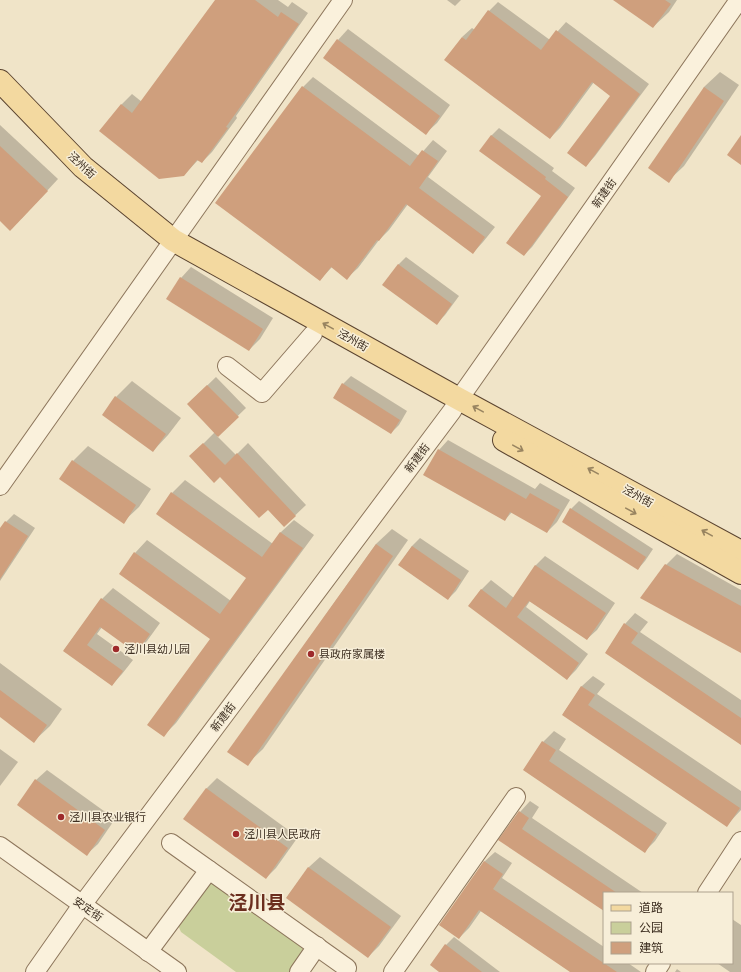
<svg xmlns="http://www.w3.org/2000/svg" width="741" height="972" viewBox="0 0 741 972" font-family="Literata,'Noto Sans SC',serif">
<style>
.green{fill:#c9cf9b}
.shadow{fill:#0003}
.building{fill:#cf9f7d}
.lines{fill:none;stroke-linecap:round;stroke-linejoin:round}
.minor-casing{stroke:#8d765c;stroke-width:20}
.major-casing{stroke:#5b4430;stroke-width:24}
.minor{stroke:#faf1dc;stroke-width:18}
.major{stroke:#f3d9a0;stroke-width:22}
.oneway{stroke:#988460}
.poi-dot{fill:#9e2a2b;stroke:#f7eed8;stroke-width:1.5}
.labels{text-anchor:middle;stroke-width:3;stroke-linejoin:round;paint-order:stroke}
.street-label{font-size:11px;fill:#3d2e20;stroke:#f7eed8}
.poi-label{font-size:11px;fill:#3d2e20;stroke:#f7eed8;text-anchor:start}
.town-label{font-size:19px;font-weight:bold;fill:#6b2e1e;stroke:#f7eed8}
</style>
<rect width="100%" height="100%" fill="#f0e4c8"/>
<polygon class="green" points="208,883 215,883 302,945 303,952 289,972 236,972 181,932 178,925"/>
<g class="shadow">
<polygon points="217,0 278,0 288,7 292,2 308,13 236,116 237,118 212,152 202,162 199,159 184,175 101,131 122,104 132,94 142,102"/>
<polygon points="447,0 461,0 455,6"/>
<polygon points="615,0 677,0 669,12 653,27"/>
<polygon points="498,2 550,40 566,22 649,84 595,156 586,166 611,95 594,82 560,128 550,138 462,37 472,28 475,30 489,11"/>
<polygon points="348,29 450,105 437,123 426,133 338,40"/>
<polygon points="720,72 739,85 684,166 668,181 704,87"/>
<polygon points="313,77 419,156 433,140 447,151 428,177 495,227 483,242 473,253 408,204 389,230 379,240 358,268 347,278 332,267 320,280 303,87"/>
<polygon points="0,125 58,179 21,219 0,220"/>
<polygon points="499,128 554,168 552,171 575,188 532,247 524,255 543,196 491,136"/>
<polygon points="406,257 459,296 445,315 437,323 398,265"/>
<polygon points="191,267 273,318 260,339 249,350 181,278"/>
<polygon points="351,376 407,411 399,425 391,433 343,384"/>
<polygon points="216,377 246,408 217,436 236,455 248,443 306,505 284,526 268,509 201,446 215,432 188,404"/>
<polygon points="132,381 181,418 168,435 153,451 116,397"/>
<polygon points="448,440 535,489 540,483 570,500 557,522 547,532 512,512 505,520 439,450"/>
<polygon points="88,446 151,489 139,507 123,522 73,461"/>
<polygon points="185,480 273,544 281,532 294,520 314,535 176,723 164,735 211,639 135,553 147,540 231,601 248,578 172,493"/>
<polygon points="579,501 653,549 645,561 638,569 571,509"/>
<polygon points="14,514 35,528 0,581 0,530 6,522"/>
<polygon points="392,529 408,540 263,749 247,764 229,751 376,544"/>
<polygon points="420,538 469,571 456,591 448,599 399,565 412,546"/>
<polygon points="677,554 741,590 741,652 666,565"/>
<polygon points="545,556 615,603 597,630 587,639 530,601 526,607 588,654 576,670 567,679 481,590 491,580 514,598 536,565"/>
<polygon points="113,588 160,623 147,641 136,652 102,627 97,634 133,660 122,674 112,685 64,650 102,599"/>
<polygon points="635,613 648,622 640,632 741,700 741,743 606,652 625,624"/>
<polygon points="0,663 62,709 50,726 34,741 0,716"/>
<polygon points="593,676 605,684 597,694 741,791 741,810 727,825 563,714 582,686"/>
<polygon points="554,731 566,739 559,750 667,823 655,841 645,851 524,770 543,742"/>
<polygon points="0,749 18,762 0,786"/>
<polygon points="47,770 115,819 98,844 87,854 36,780"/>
<polygon points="217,778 298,837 276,868 266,878 206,789"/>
<polygon points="530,801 539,807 532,818 643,893 604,893 604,910 500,840 520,812"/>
<polygon points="495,852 512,863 502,878 604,947 604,963 628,963 641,972 572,972 481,911 469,928 459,938 440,925 485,861"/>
<polygon points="320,857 401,916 379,946 368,957 287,897 309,867"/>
<polygon points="732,919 741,925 741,972 730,972 717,963 732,963"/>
<polygon points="454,937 500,972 441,972 446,945"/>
<polygon points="677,969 681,972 675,972"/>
</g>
<g class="building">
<polygon points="215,0 255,0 278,17 281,12 299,24 226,127 228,128 202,163 197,160 184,176 159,179 99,131 121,104 132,113"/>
<polygon points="613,0 665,0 671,4 653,28"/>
<polygon points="488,10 541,50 556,30 640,94 586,167 567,153 610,96 592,82 550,139 444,60 462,37 466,40"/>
<polygon points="337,39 440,116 426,135 323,58"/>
<polygon points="302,86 410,166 422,150 438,161 419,188 485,237 473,254 406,204 379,241 377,240 347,280 331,267 320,281 215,203"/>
<polygon points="704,87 724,101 669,183 648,168"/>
<polygon points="491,135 546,177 545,179 568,197 524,256 506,243 541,196 479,151"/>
<polygon points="741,135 741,165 727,155"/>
<polygon points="0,146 48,191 10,231 0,221"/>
<polygon points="398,264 452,304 437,325 382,285"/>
<polygon points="180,277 263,329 249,351 166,299"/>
<polygon points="342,383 400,420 391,434 333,398"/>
<polygon points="207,385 239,417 218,437 187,404"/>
<polygon points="115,396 166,434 153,452 102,415"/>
<polygon points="203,443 225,465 237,453 296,516 284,527 268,510 259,518 220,477 214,483 189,456"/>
<polygon points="438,449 526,499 530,493 560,510 547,533 510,512 505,521 423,475"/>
<polygon points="72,460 136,505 124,524 59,479"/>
<polygon points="171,492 262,557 280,532 303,548 164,737 147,725 210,639 119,574 134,552 220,614 246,578 156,514"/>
<polygon points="570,508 646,557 638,570 562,522"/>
<polygon points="5,521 28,536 0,579 0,528"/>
<polygon points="376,544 393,556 248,766 227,752"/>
<polygon points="412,546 461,580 448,600 398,565"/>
<polygon points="665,564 741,606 741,653 640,598"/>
<polygon points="535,565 606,613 587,640 529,601 517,617 579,663 567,680 468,606 481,589 506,608"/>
<polygon points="101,598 150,634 136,653 100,627 87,645 123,671 112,686 63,651"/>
<polygon points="624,623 638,633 631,643 741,718 741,745 605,653"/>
<polygon points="581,686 595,695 588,705 740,808 727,827 562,715"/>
<polygon points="0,690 47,725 34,743 0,717"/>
<polygon points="542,741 556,750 549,761 657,834 645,853 523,770"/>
<polygon points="35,779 105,830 87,856 17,805"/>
<polygon points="206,788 288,848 266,879 183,819"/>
<polygon points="519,811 529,818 522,829 617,893 604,893 604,911 498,840"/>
<polygon points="484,861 503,874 493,889 617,972 570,972 479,910 459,939 439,925"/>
<polygon points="308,867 391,927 368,958 286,898"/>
<polygon points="445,944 482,972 439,972 430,965"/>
</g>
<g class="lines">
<g class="minor-casing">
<g id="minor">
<polyline points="227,366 262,393 313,334"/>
<polyline points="0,486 343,0"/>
<polyline points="171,843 347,968"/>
<polyline points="0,846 177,972"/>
<polyline points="707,893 741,841"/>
<polyline points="148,952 209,870"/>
<polyline points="35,972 82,905 452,411 459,399 739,0"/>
<polyline points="299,972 317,946"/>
<polyline points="393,972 516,797"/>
<polyline points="655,972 661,963"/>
</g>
</g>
<g class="major-casing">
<g id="major">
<polyline points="0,81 83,167 173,240 459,399 741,552"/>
<polyline points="504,440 741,573"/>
</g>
</g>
<use href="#minor" class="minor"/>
<use href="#major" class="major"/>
</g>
<defs><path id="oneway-shaft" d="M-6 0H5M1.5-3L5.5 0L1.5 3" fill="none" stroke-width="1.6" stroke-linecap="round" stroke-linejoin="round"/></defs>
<g class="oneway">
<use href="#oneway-shaft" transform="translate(328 326) rotate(-151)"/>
<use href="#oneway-shaft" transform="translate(478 409) rotate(-151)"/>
<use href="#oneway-shaft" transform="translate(518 448) rotate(29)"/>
<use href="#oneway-shaft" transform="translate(593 471) rotate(-151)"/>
<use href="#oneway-shaft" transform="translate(631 511) rotate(29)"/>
<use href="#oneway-shaft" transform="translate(707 533) rotate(-151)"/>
</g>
<g class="poi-dot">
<circle cx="116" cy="649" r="4"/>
<circle cx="311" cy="654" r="4"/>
<circle cx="61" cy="817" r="4"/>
<circle cx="236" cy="834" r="4"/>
</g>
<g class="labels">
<g class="street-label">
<text transform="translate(82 165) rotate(43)" y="4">泾州街</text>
<text transform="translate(604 193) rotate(-55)" y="4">新建街</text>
<text transform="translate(353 340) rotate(29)" y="4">泾州街</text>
<text transform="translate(417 458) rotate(-53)" y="4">新建街</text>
<text transform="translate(638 496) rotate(29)" y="4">泾州街</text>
<text transform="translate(223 717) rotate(-53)" y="4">新建街</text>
<text transform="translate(88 909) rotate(35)" y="4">安定街</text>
</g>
<g class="poi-label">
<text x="124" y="653">泾川县幼儿园</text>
<text x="319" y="658">县政府家属楼</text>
<text x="69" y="821">泾川县农业银行</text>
<text x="244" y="838">泾川县人民政府</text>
</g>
<g class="town-label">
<text x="257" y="909">泾川县</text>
</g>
</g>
<rect x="603" y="892" width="130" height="72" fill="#f7eed8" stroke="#ada18e"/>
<rect x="611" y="905" width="20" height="6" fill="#f3d9a0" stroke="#ada18e"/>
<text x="639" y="912" font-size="12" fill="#3d2e20">道路</text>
<rect x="611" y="922" width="20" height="12" fill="#c9cf9b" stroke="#ada18e"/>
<text x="639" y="932" font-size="12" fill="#3d2e20">公园</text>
<rect x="611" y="942" width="20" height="12" fill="#cf9f7d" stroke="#ada18e"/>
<text x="639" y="952" font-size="12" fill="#3d2e20">建筑</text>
</svg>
